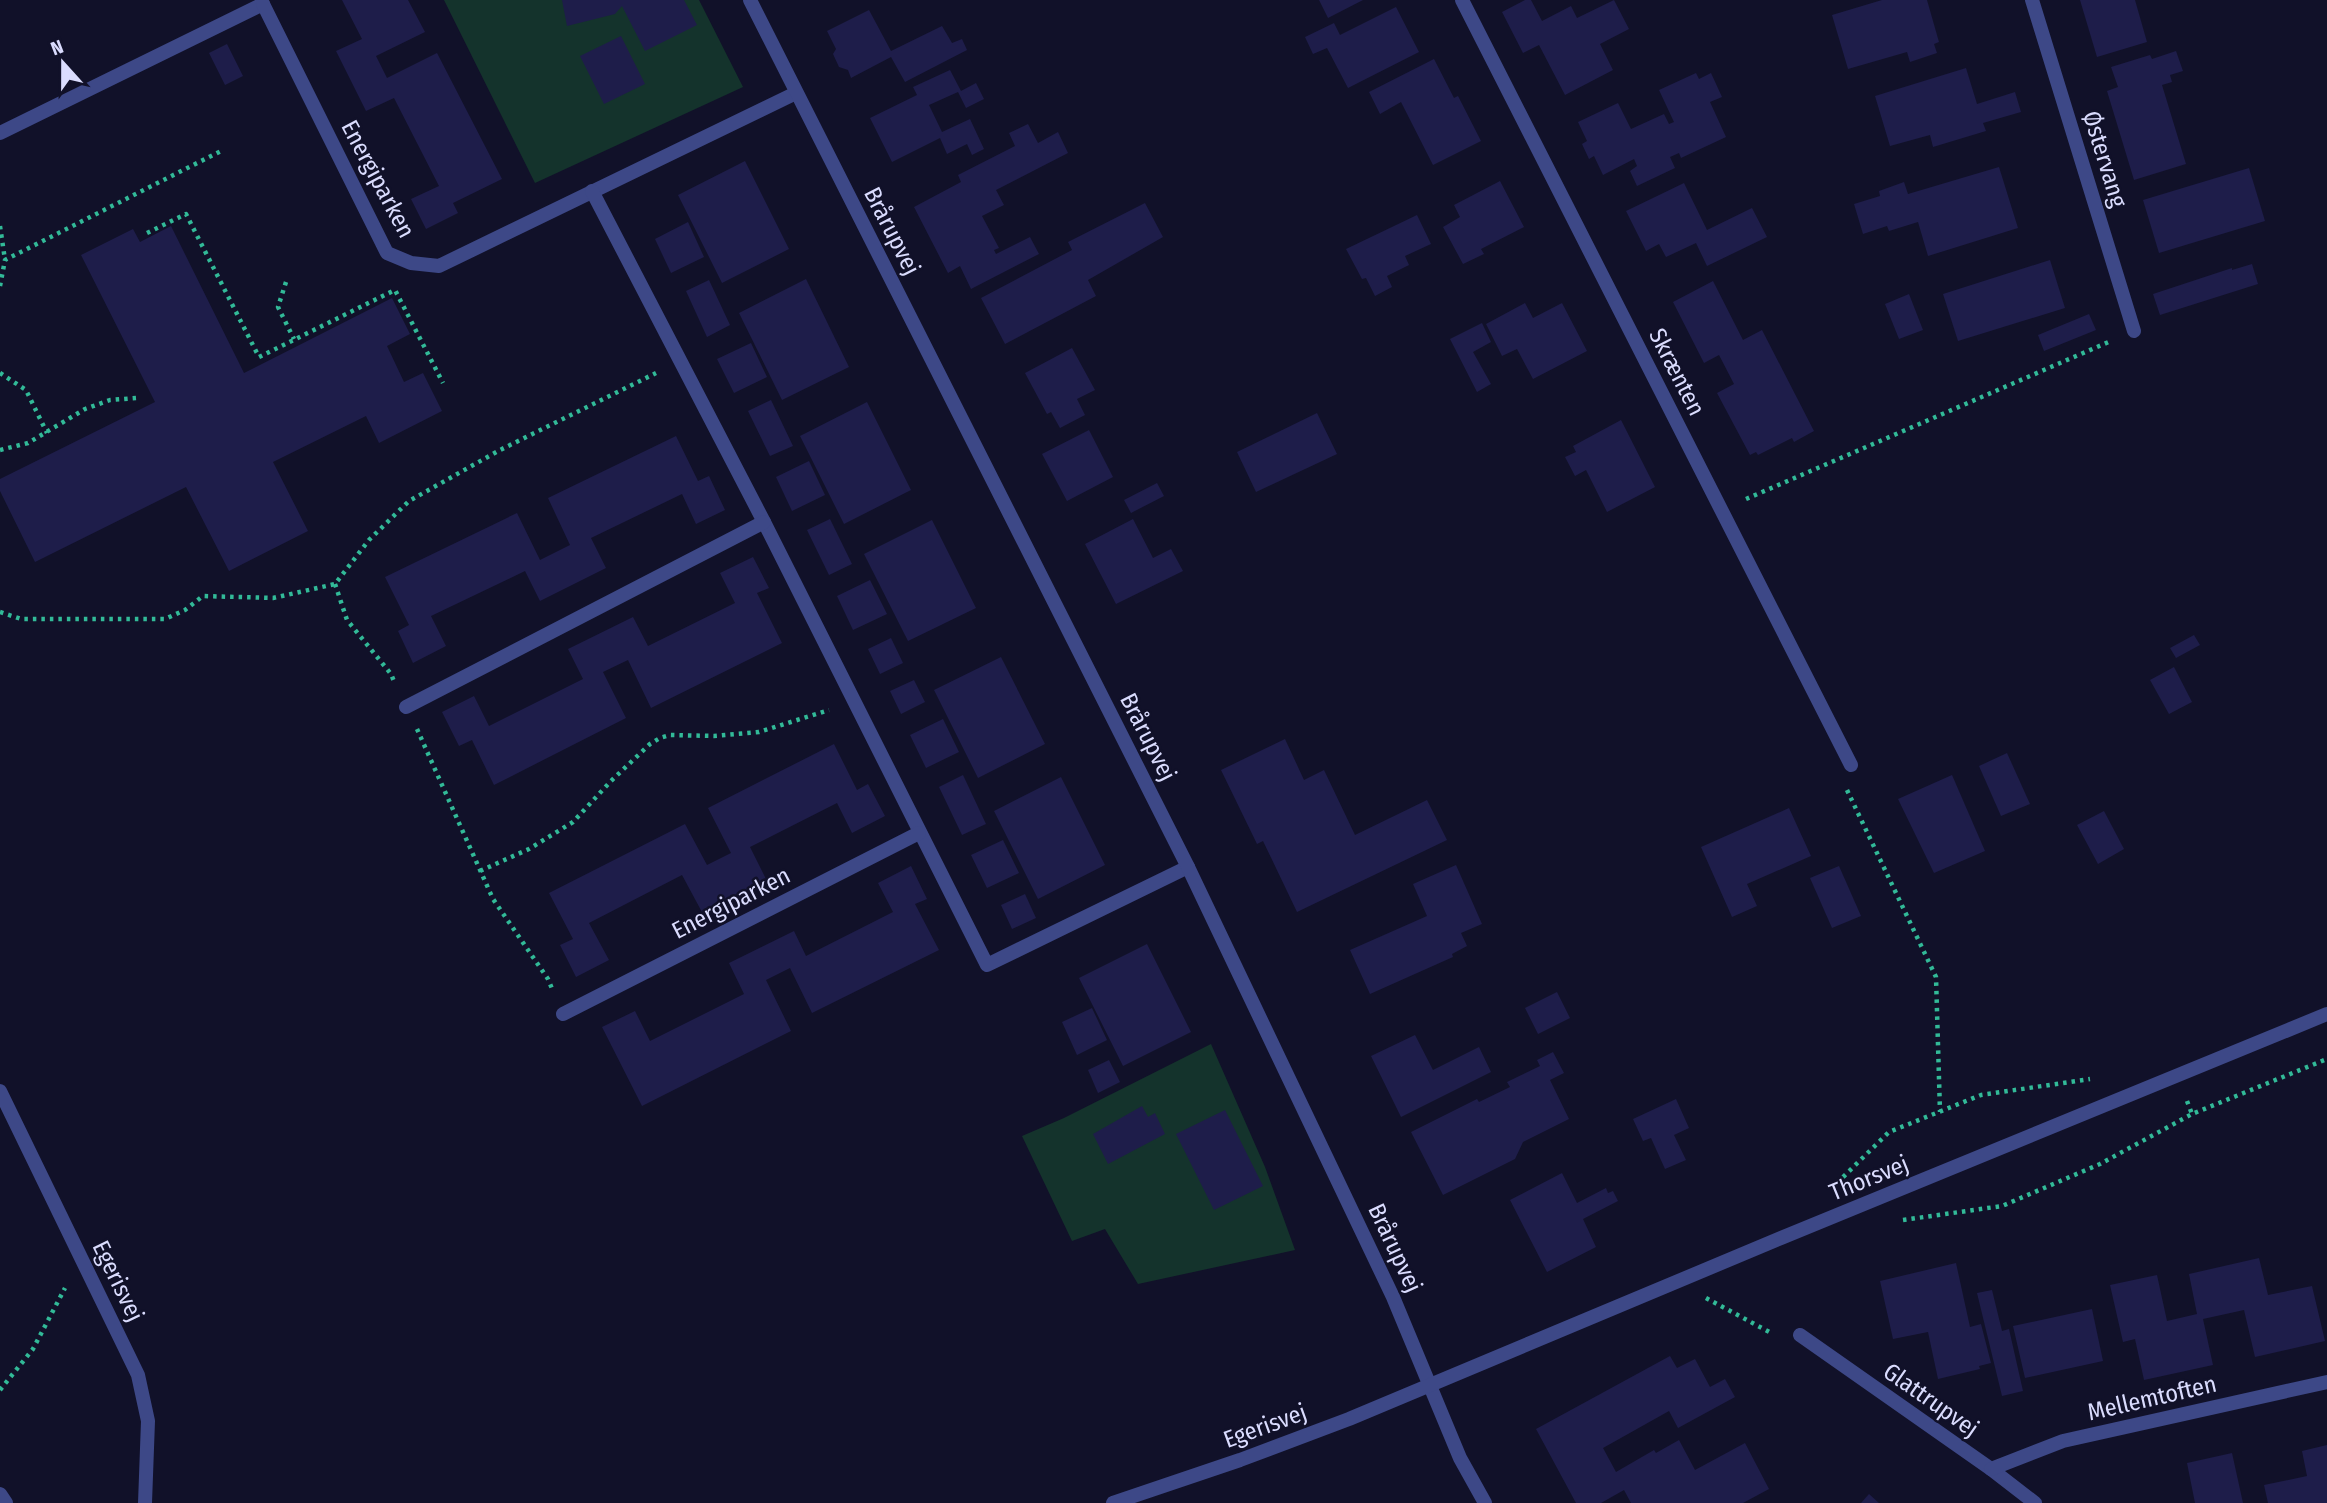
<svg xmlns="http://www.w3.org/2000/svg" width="2327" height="1503" viewBox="0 0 2327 1503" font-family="'Fira Sans Condensed',sans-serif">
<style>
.green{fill:#14332c}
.building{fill:#1e1d4a}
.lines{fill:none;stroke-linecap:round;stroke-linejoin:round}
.path{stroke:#32ba98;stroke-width:4.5;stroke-dasharray:3.5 5;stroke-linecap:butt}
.service{stroke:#3d4887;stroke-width:14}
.minor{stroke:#3d4887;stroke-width:14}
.tertiary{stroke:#3d4887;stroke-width:14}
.labels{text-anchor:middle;stroke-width:5;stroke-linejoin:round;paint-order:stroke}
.street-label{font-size:24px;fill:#dadcfe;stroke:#111129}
</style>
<rect width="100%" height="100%" fill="#111129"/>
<g class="green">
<polygon points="444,0 699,0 743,87 535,183"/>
<polygon points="1211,1044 1265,1167 1295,1250 1138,1284 1105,1229 1072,1241 1022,1136 1064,1118"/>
</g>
<g class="building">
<polygon points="342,0 408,0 425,32 376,56 387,78 437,53 502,179 453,203 458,213 426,229 411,199 439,186 394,98 366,111 336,51 362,39"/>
<polygon points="562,0 684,0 697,25 645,51 622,6 615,14 567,26"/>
<polygon points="1319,0 1363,0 1328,18"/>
<polygon points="1525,0 1531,0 1542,21 1571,6 1577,18 1614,0 1629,29 1600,44 1613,70 1565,95 1539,45 1523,53 1502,12"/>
<polygon points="1882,0 1927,0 1939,42 1934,44 1937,53 1910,62 1907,52 1848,69 1832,15"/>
<polygon points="2080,0 2135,0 2147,42 2097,57"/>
<polygon points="1396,7 1419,52 1348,88 1327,48 1313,54 1305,37 1334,23 1340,35"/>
<polygon points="869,10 891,51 942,26 952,43 962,39 967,50 905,82 891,57 851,78 848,70 839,67 833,54 836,49 827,31"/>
<polygon points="621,36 645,84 604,104 580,56"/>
<polygon points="227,44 243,76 225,85 209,53"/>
<polygon points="2176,51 2183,71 2170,75 2172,82 2162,85 2186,164 2134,180 2107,91 2118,87 2111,67 2150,55 2152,59"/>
<polygon points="1434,59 1454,98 1458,96 1481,141 1433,165 1401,102 1380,114 1369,92"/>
<polygon points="1966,68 1977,104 2015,92 2021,112 1983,123 1986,131 1933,147 1930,135 1890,146 1875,96"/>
<polygon points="950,70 961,91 976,83 984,99 966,108 958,92 929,105 942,132 970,119 984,149 972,155 967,144 947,154 940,138 892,162 870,118 917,95 913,87"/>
<polygon points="1696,73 1699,79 1711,73 1722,97 1710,102 1726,137 1681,158 1679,153 1670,157 1675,168 1637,186 1630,171 1637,166 1634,159 1603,175 1594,156 1589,159 1582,144 1587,141 1578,122 1618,103 1631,129 1664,114 1669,124 1674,122 1659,90"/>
<polygon points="1028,124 1038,143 1058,132 1068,153 996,190 1004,205 982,216 999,248 994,250 996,254 1030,237 1039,254 971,289 960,266 948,273 914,207 961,182 958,175 1015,146 1009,133"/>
<polygon points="745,161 789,249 722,283 678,195"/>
<polygon points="1999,167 2018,228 1928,256 1918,222 1889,231 1887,226 1863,234 1854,204 1880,196 1879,191 1904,182 1908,194"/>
<polygon points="2249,168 2265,221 2159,253 2143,200"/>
<polygon points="1500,181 1524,227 1481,249 1484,254 1463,264 1443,227 1460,217 1454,205"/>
<polygon points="1684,183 1707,230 1752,208 1767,237 1707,266 1696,243 1666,257 1659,244 1646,251 1626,211"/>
<polygon points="1145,203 1163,237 1088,280 1096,296 1005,344 981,298 1072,250 1068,242"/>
<polygon points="1417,215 1431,244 1405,256 1409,265 1387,276 1392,287 1375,296 1366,278 1362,279 1346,249"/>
<polygon points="688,222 704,257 671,273 655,239"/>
<polygon points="171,226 244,373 392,298 410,334 387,346 404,382 423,373 442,411 379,443 366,416 273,462 308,531 229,571 186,487 35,562 0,491 0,479 155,402 81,255 133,229 140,242"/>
<polygon points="2050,260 2065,308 1958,341 1943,294"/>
<polygon points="2252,264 2258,284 2160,315 2153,294 2232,268 2232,270"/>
<polygon points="806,279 849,367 782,400 739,313"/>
<polygon points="709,280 730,325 707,337 686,291"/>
<polygon points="1713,281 1743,340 1762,330 1814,431 1794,442 1792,438 1758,455 1756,452 1750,455 1717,393 1734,384 1719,355 1704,363 1673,302"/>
<polygon points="1909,294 1923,330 1899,339 1885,304"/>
<polygon points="1525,303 1533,318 1562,303 1587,351 1533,379 1517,349 1502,356 1486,324"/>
<polygon points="2089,314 2096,330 2044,351 2038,335"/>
<polygon points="1482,323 1491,342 1473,352 1491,384 1477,392 1450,339"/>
<polygon points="751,343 767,377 734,393 717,359"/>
<polygon points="1072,348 1095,390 1077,399 1085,415 1060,428 1051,412 1047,414 1025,373"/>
<polygon points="771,400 793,446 770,456 748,411"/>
<polygon points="867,402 911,490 844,524 800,436"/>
<polygon points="1317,413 1337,454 1256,492 1237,452"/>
<polygon points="1621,420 1655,487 1607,512 1586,470 1575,476 1565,457 1576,452 1573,446"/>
<polygon points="1089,430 1113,477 1067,501 1042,454"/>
<polygon points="676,436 698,481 709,476 725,510 696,524 682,494 591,538 606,568 540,601 525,571 431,616 446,646 413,663 398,631 409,625 385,577 517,513 540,560 570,545 548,498"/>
<polygon points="809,461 825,495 792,511 776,477"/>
<polygon points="1157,483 1164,496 1131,513 1124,500"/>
<polygon points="830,519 852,564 829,575 807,530"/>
<polygon points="1133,519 1153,558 1171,549 1183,571 1116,604 1085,544"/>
<polygon points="932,520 976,608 908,641 864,554"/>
<polygon points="753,557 769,588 757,593 782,643 651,708 628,660 603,672 626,718 494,785 472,740 459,746 442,712 474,696 489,726 583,679 568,649 633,617 648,646 735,603 720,573"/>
<polygon points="870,580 887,614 853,630 837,596"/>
<polygon points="2194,635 2200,645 2176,658 2170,648"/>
<polygon points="891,638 903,663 880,674 868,649"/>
<polygon points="1001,657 1045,744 978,778 934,690"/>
<polygon points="2174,667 2192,702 2169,714 2150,680"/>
<polygon points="914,680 925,702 901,714 890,691"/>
<polygon points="943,719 959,752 926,768 910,735"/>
<polygon points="1285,739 1304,780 1324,770 1355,835 1427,800 1447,840 1297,912 1263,841 1257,844 1221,770"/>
<polygon points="834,744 857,790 868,784 885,816 852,833 837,803 750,847 767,881 703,914 682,875 589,923 609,960 576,977 560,945 573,939 549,893 685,824 707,865 731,853 708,808"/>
<polygon points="2007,753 2030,804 2001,816 1979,766"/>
<polygon points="963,775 986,824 962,835 939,787"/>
<polygon points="1952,775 1985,851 1934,873 1898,799"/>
<polygon points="1061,777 1105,865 1038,899 994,811"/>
<polygon points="1789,808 1811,856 1747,884 1757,906 1732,917 1701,847"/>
<polygon points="2104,811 2124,849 2098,864 2077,825"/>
<polygon points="1003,840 1019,873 987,888 971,855"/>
<polygon points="1456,865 1482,924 1461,933 1467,946 1452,954 1453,957 1370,994 1350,950 1427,916 1413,884"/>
<polygon points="911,866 927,899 915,904 939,950 812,1013 790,968 766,980 791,1031 642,1106 602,1027 635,1011 650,1041 744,994 729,963 794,931 806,956 893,912 878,883"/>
<polygon points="1839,866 1861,916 1832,928 1810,878"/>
<polygon points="1025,894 1036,918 1012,929 1001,905"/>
<polygon points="1147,944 1191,1032 1123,1066 1079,978"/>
<polygon points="1557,992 1570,1018 1538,1034 1525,1008"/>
<polygon points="1092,1008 1107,1040 1077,1055 1062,1022"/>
<polygon points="1415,1035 1433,1070 1479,1047 1491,1072 1401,1117 1371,1056"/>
<polygon points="1553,1052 1564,1073 1550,1080 1569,1119 1523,1142 1515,1159 1443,1195 1411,1132 1477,1099 1479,1102 1510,1087 1507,1082 1540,1066 1537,1060"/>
<polygon points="1109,1060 1120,1082 1098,1093 1088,1070"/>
<polygon points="1676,1099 1689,1128 1674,1135 1686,1160 1665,1169 1651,1138 1643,1141 1633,1119"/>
<polygon points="1142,1106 1148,1117 1155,1113 1165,1134 1108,1164 1093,1134"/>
<polygon points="1225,1110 1263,1186 1214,1210 1176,1134"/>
<polygon points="1562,1173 1577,1203 1606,1188 1608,1193 1613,1191 1618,1201 1583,1219 1596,1247 1547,1272 1510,1200"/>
<polygon points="2259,1258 2268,1295 2312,1286 2325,1341 2255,1357 2244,1310 2203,1319 2213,1365 2144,1380 2135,1339 2123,1342 2110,1285 2157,1275 2167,1321 2197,1314 2189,1274"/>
<polygon points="1956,1263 1970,1327 1981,1324 1991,1363 1979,1366 1980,1369 1938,1379 1928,1332 1893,1339 1880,1281"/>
<polygon points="1992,1290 2002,1331 2009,1329 2023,1391 2002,1396 1977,1293"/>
<polygon points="2092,1309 2103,1361 2025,1378 2013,1326"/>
<polygon points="1670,1356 1677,1368 1695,1359 1710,1387 1725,1379 1735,1397 1678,1428 1669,1411 1603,1448 1616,1472 1654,1450 1656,1453 1679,1440 1695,1470 1745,1443 1769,1489 1743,1503 1631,1503 1624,1490 1601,1503 1576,1503 1536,1429"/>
<polygon points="2327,1445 2327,1503 2268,1503 2264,1485 2307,1476 2302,1451"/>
<polygon points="2232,1453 2243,1503 2195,1503 2187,1463"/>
<polygon points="1869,1494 1879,1503 1861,1503"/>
</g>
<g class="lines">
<g class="path">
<polyline points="0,226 5,260"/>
<polyline points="147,233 186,214 259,357 395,290 443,383"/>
<polyline points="286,282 278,307 294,339"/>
<polyline points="0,286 5,260 221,151"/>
<polyline points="0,373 26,390 47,433"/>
<polyline points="0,450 28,443 85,409 110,400 136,398"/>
<polyline points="1746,499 2111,341"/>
<polyline points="335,584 347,620 391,674 395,684"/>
<polyline points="0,612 21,619 165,619 185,610 203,596 273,598 335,584 369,540 409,501 500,450 656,373"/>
<polyline points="417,729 493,899 548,979 553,991"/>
<polyline points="1847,790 1936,977 1940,1112"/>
<polyline points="480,871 529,849 573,822 611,781 650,744 660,738 670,735 714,736 759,732 829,710"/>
<polyline points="2187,1101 2192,1114 2327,1059"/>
<polyline points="1837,1183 1889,1132 1981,1095 2090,1079"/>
<polyline points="1903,1220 2002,1206 2100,1164 2192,1114"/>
<polyline points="1706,1298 1773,1334"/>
<polyline points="0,1390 33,1349 65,1288"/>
</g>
<g class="service">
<polyline points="0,133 263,4"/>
<polyline points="0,1494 6,1503"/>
</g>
<g class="minor">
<polyline points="1462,0 1851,765"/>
<polyline points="2032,0 2134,331"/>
<polyline points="263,4 387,253 411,263 439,266 796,93"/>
<polyline points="592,191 764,522 987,965 1188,867"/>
<polyline points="406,707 764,522"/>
<polyline points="563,1014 919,833"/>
<polyline points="0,1091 138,1375 148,1421 145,1503"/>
<polyline points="1800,1335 1991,1469 2035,1503"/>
<polyline points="1991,1469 2063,1441 2327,1382"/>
</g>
<g class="tertiary">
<polyline points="750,0 1188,867 1393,1297 1460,1458 1485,1503"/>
<polyline points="1113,1503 1240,1460 1349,1419 1781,1238 2327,1014"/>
</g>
</g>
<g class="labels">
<g class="street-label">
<text transform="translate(2105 159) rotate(73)" y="8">Østervang</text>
<text transform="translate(378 179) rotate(62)" y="8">Energiparken</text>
<text transform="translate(892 231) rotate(63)" y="8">Brårupvej</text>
<text transform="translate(1677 372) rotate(63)" y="8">Skrænten</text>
<text transform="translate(1148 737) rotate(63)" y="8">Brårupvej</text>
<text transform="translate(731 903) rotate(-27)" y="8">Energiparken</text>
<text transform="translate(1869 1178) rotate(-22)" y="8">Thorsvej</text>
<text transform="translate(1395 1248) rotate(65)" y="8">Brårupvej</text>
<text transform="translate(118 1281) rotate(64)" y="8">Egerisvej</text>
<text transform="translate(2152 1398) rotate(-13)" y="8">Mellemtoften</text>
<text transform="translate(1931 1400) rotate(35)" y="8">Glattrupvej</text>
<text transform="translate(1265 1426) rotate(-20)" y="8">Egerisvej</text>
</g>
</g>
<g transform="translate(63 63) rotate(339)" stroke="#111129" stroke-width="5" paint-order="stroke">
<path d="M0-5L12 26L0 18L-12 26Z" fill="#dadcfe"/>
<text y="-10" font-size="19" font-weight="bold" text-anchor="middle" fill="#dadcfe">N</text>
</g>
</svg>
